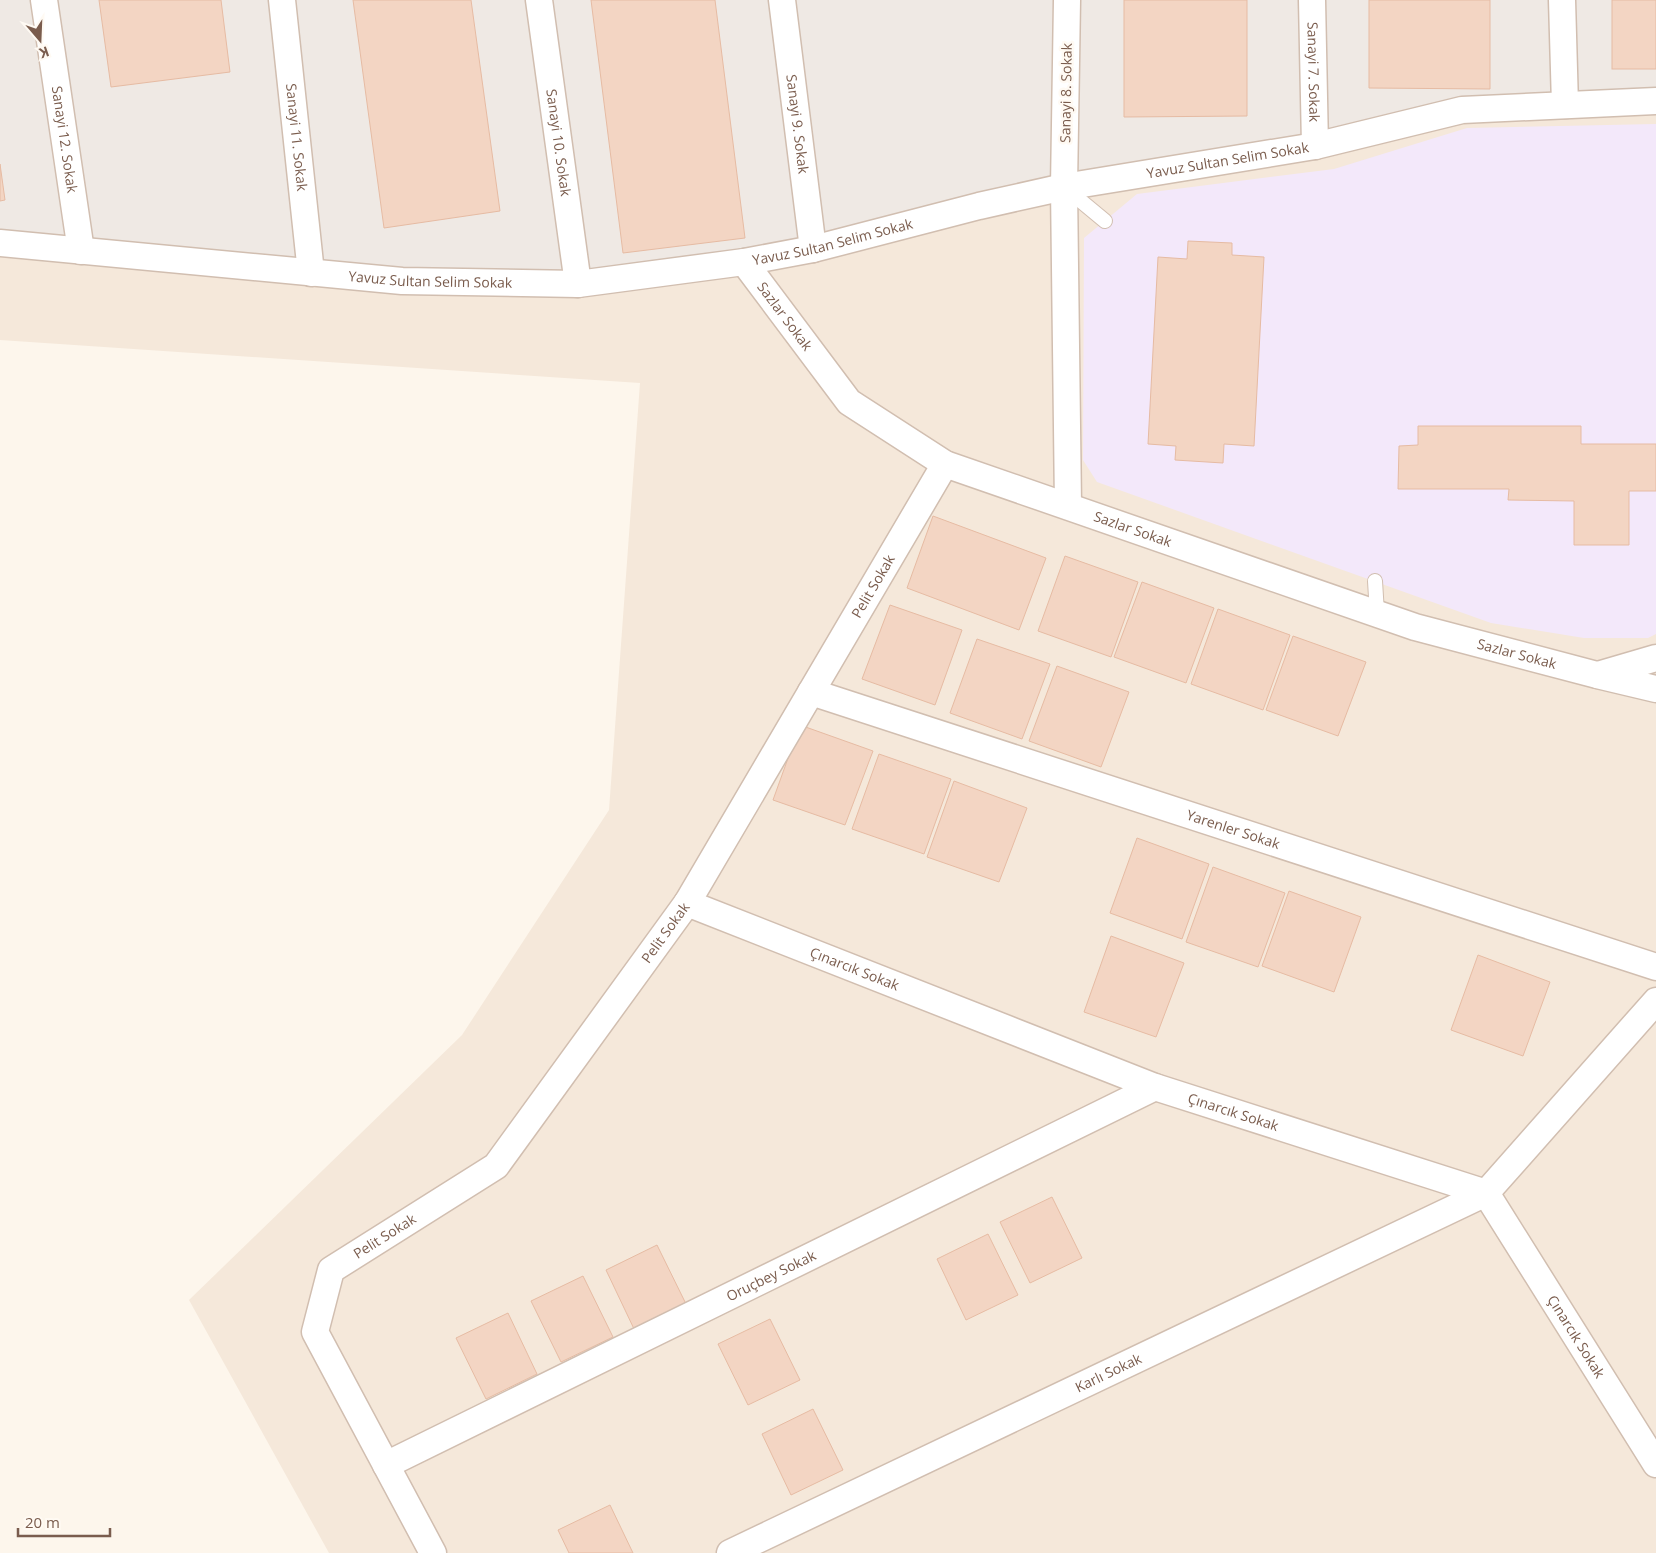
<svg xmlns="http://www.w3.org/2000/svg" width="1656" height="1553" viewBox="0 0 1656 1553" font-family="'Open Sans',sans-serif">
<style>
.residential{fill:#f5e8da}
.industrial{fill:#efe9e4}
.education{fill:#f3e8fa}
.building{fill:#f3d5c3;stroke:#e6bba3}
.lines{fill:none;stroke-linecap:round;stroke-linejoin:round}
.service-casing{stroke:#d1beb0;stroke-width:16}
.minor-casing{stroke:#d1beb0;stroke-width:29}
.service{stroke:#fff;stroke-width:14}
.minor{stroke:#fff;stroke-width:26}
.labels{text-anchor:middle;stroke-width:5;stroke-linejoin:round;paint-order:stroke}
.street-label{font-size:14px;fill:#7a5c4d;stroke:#fffaf3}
</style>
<rect width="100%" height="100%" fill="#fdf6ec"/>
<polygon class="residential" points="0,0 1656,0 1656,1553 329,1553 189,1300 462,1035 609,810 640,383 0,340"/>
<polygon class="industrial" points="0,0 1656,0 1656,101 1462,110 578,284 0,243"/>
<polygon class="education" points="1656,124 1656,634 1648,638 1584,638 1491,623 1097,482 1083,460 1084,238 1137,194 1334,169 1467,128"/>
<g class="building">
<polygon points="99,0 221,0 230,72 111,87"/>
<polygon points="353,0 471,0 500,211 384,228"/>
<polygon points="591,0 715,0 745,238 623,253"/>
<polygon points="1124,0 1247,0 1247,116 1124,117"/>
<polygon points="1369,0 1490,0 1490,89 1369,88"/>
<rect x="1612" y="0" width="44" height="69"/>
<polygon points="0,164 5,200 0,201"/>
<polygon points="1188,241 1232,243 1232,255 1264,257 1254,446 1224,444 1223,463 1175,460 1176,446 1148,444 1158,257 1187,259"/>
<polygon points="1418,426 1581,426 1581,444 1656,444 1656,491 1629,491 1629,545 1574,545 1574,501 1508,500 1509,489 1398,489 1399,446 1418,445"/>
<polygon points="933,516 1046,558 1019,630 907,588"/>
<polygon points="1065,556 1138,582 1111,657 1038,631"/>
<polygon points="1142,582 1214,608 1186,683 1114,657"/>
<polygon points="890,605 962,630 935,705 862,679"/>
<polygon points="1218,609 1290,635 1263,710 1191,684"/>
<polygon points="1293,636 1366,662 1338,736 1266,710"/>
<polygon points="977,639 1050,664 1022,739 950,713"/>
<polygon points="1057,666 1129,692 1101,767 1029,741"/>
<polygon points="800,725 873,751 845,825 773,800"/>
<polygon points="879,754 951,779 924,854 852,829"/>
<polygon points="954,781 1027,808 999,882 927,857"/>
<polygon points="1137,838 1209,864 1182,939 1110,913"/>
<polygon points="1213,867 1285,893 1258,967 1186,942"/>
<polygon points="1289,891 1361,917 1334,992 1262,966"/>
<polygon points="1111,936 1184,963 1156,1037 1084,1012"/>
<polygon points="1478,955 1550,982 1523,1056 1451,1030"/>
<polygon points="1052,1197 1082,1258 1030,1283 1000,1222"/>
<polygon points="988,1234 1018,1295 966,1320 937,1259"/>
<polygon points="657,1245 687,1306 635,1331 606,1270"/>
<polygon points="583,1276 613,1337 561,1362 531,1301"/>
<polygon points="508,1313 537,1374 486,1399 456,1338"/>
<polygon points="770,1319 800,1380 748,1405 718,1344"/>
<polygon points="813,1409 843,1470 791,1495 762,1434"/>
<polygon points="610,1505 633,1553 569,1553 558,1530"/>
</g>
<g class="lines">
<g class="service-casing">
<g id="service">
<polyline points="1064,187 1105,221"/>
<polyline points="1375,581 1377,613"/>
</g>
</g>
<g class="minor-casing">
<g id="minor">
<path id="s1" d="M44,0L81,251"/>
<path id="s2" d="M282,0L311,273"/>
<path id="s3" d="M539,0L578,284"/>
<path id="s4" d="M782,0L813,249"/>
<polyline points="1067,0 1064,187 1068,506"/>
<path id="s5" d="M1312,0L1315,146"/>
<polyline points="1562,0 1565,105"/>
<path id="s6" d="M0,243L402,281L578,284L744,262L813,249L979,206L1064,187L1315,146L1462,110L1656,101"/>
<path id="s7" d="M744,262L849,402L945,464L1415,627L1597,675L1656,689"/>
<polyline points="1598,675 1656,658"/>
<path id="s8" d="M811,692L1656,967"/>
<path id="s9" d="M687,903L1155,1087L1486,1193L1656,1464"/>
<path id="s10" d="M386,1465L1155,1087"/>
<path id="s11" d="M433,1553L315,1332L331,1270L496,1166L687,903L945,464"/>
<path id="s12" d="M730,1553L1486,1193L1656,1001"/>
</g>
</g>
<use href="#service" class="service"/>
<use href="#minor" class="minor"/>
</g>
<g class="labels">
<g class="street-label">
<text dy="5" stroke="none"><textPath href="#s5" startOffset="72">Sanayi 7. Sokak</textPath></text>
<text transform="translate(1066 93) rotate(-89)" y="5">Sanayi 8. Sokak</text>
<text dy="5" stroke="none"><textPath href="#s4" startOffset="125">Sanayi 9. Sokak</textPath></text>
<text dy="5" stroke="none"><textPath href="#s2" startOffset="138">Sanayi 11. Sokak</textPath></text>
<text dy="5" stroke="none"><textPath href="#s1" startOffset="141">Sanayi 12. Sokak</textPath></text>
<text dy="5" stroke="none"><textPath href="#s3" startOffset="144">Sanayi 10. Sokak</textPath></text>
<text dy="5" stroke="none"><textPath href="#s6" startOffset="1242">Yavuz Sultan Selim Sokak</textPath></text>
<text dy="5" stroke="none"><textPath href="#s6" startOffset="838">Yavuz Sultan Selim Sokak</textPath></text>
<text dy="5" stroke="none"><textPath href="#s6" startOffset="432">Yavuz Sultan Selim Sokak</textPath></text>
<text dy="5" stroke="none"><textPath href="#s7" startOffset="68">Sazlar Sokak</textPath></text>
<text dy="5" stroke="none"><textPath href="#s7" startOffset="488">Sazlar Sokak</textPath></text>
<text dy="5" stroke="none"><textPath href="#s11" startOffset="1202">Pelit Sokak</textPath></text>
<text dy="5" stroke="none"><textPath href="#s7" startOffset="892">Sazlar Sokak</textPath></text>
<text dy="5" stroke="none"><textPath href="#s8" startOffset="444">Yarenler Sokak</textPath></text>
<text dy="5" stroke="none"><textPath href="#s11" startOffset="798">Pelit Sokak</textPath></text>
<text dy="5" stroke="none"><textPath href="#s9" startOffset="180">Çınarcık Sokak</textPath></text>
<text dy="5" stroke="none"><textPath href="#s9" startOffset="585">Çınarcık Sokak</textPath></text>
<text dy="5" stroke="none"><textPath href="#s11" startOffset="378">Pelit Sokak</textPath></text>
<text dy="5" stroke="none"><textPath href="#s10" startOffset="429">Oruçbey Sokak</textPath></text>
<text dy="5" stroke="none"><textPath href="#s9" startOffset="1020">Çınarcık Sokak</textPath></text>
<text dy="5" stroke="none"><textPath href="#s12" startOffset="419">Karlı Sokak</textPath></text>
</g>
</g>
<g transform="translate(40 40) rotate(161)" stroke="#fffaf3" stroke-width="4" paint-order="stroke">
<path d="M0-4L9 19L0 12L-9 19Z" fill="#7a5c4d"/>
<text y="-8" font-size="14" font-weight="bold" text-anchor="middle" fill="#7a5c4d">K</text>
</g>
<path d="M18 1528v8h92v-8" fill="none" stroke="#7a5c4d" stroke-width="2.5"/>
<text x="25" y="1528" font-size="15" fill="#7a5c4d" stroke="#fffaf3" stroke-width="4" paint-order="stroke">20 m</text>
</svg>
